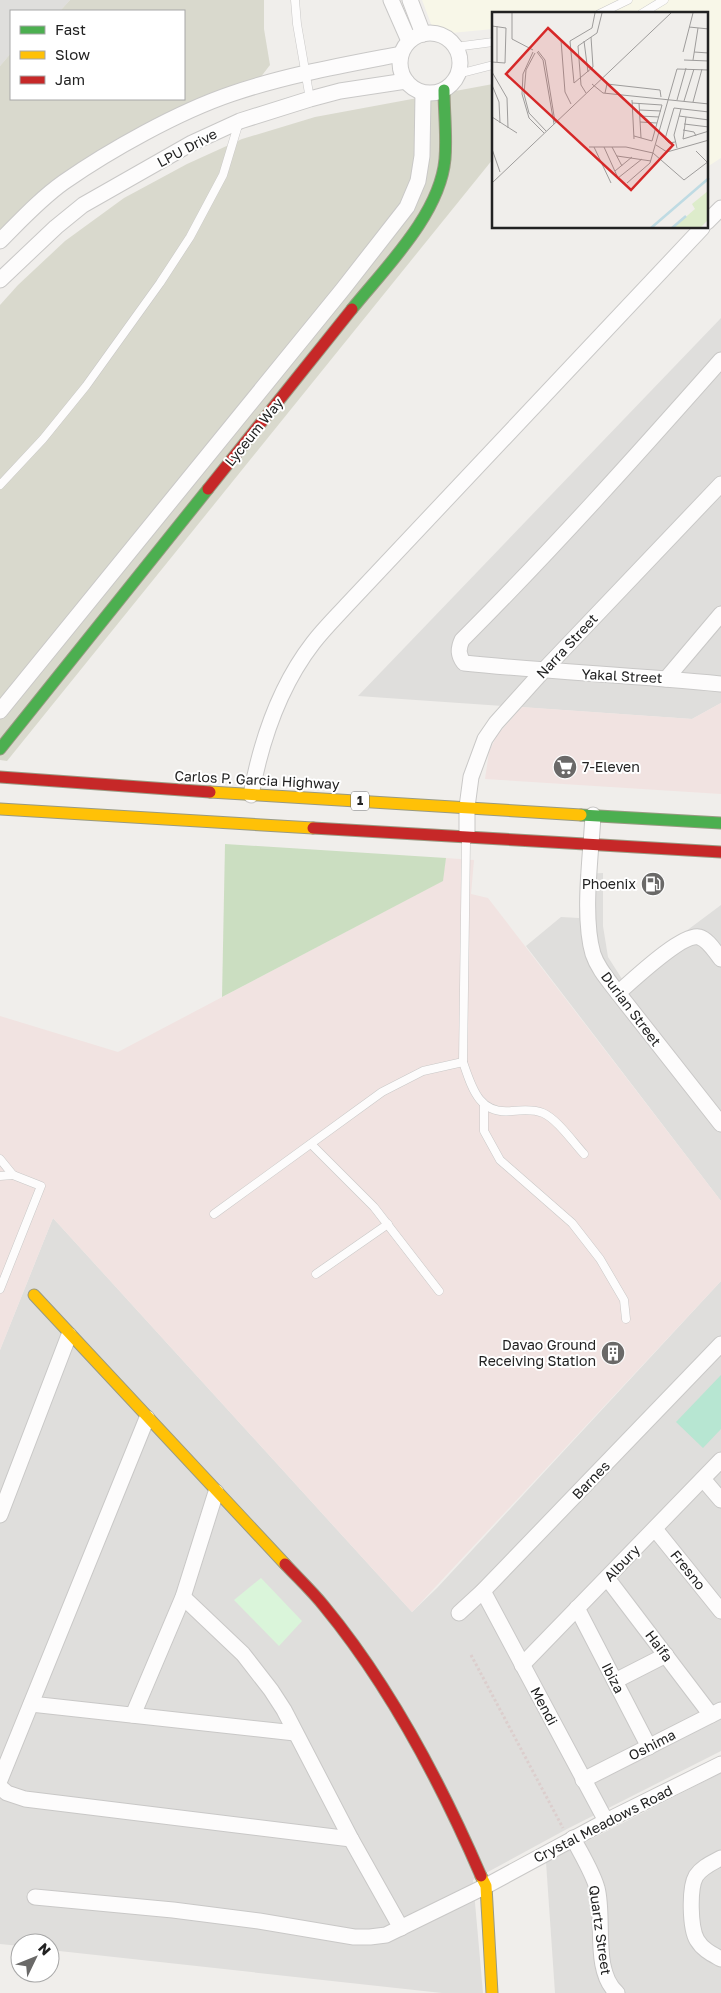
<svg xmlns="http://www.w3.org/2000/svg" width="721" height="1993" viewBox="0 0 721 1993" font-family="'Golos Text',sans-serif">
<style>
.residential{fill:#dfdedc}
.commercial{fill:#f1e3e1}
.education{fill:#f8f7e8}
.construction{fill:#d9d9cd}
.forest{fill:#cbdec1}
.park{fill:#daf5da}
.pitch{fill:#b7e6d2}
.lines{fill:none;stroke-linecap:round;stroke-linejoin:round}
.lane-casing{stroke:#c9c8c7;stroke-width:9}
.street-casing{stroke:#c9c8c7;stroke-width:17}
.fast-casing{stroke:#999a82;stroke-width:13}
.slow-casing{stroke:#999a82;stroke-width:13}
.jam-casing{stroke:#999a82;stroke-width:13}
.path{stroke:#dccecd;stroke-width:3;stroke-dasharray:2.5 2.5;stroke-linecap:butt}
.lane{stroke:#fdfcfc;stroke-width:8}
.street{stroke:#fdfcfc;stroke-width:15}
.fast{stroke:#4caf50;stroke-width:11}
.slow{stroke:#ffc107;stroke-width:11}
.jam{stroke:#c62828;stroke-width:11}
.labels{text-anchor:middle;stroke-width:4;stroke-linejoin:round;paint-order:stroke}
.shield{fill:#fff;stroke:#646464;stroke-width:1}
.shield-label{font-size:12px;font-weight:bold;fill:#222}
.street-label{font-size:14px;fill:#222;stroke:#fff}
.poi-label{font-size:14px;fill:#222;stroke:#fff;text-anchor:end}
.inset-river{fill:none;stroke:#bfdbe3;stroke-width:2.5}
.inset-road{fill:none;stroke:#9e9c9b;stroke-width:1}
.view{fill:#d62828;fill-opacity:0.15;stroke:#d62828;stroke-width:2.5}
.inset-edge{fill:none;stroke:#222;stroke-width:2.5}
</style>
<rect width="100%" height="100%" fill="#f0eeeb"/>
<g class="residential">
<polygon points="0,0 70,0 60,11 11,11 11,53 0,66"/>
<polygon points="721,318 721,703 692,719 358,696"/>
<polygon points="603,873 603,926 608,957 622,979 721,905 721,1201 526,946 561,917 579,918 580,874"/>
<polygon points="53,1218 412,1612 437,1588 721,1281 721,1751 567,1829 473,1880 483,1993 442,1993 50,1950 50,1943 20,1943 20,1946 0,1944 0,1350"/>
<polygon points="721,1773 721,1993 555,1993 546,1862"/>
</g>
<g class="commercial">
<polygon points="721,703 721,794 485,779 489,752 497,735 522,707 692,719"/>
<polygon points="446,858 474,860 471,894 488,898 721,1201 721,1281 412,1612 53,1218 0,1350 0,1016 118,1052 442,881"/>
</g>
<polygon class="education" points="422,0 721,0 721,158 707,167 707,14 493,14 493,29 441,34 433,29"/>
<g class="construction">
<polygon points="70,0 264,0 264,29 270,65 260,78 228,87 175,110 122,137 60,176 31,199 0,230 0,66 11,53 11,99 184,99 184,11 60,11"/>
<polygon points="493,84 493,159 7,761 0,760 0,305 18,285 65,241 124,198 187,164 242,139 315,117"/>
</g>
<polygon class="forest" points="225,844 446,858 443,881 222,997"/>
<polygon class="park" points="261,1578 302,1621 279,1646 234,1600"/>
<polygon class="pitch" points="721,1375 721,1429 703,1448 676,1422"/>
<g class="lines">
<g class="lane-casing">
<g id="lane">
<polyline points="295,0 297,24 310,99"/>
<polyline points="599,14 628,0"/>
<polyline points="641,14 664,0"/>
<polyline points="455,47 493,42"/>
<polyline points="458,74 493,65"/>
<polyline points="0,485 43,439 86,386 160,283 190,237 223,175 239,122"/>
<path d="M466,841L463,1062C472,1088 479,1115 512,1111C521,1110 534,1109 543,1113C557,1119 573,1142 584,1154"/>
<polyline points="484,1105 484,1131 500,1160 572,1223 600,1259 624,1300 626,1319"/>
<polyline points="311,1144 374,1207 439,1291"/>
<polyline points="0,1159 13,1175 41,1186 0,1289"/>
<polyline points="0,1176 13,1175"/>
<polyline points="214,1214 382,1092 423,1071 463,1062"/>
<polyline points="316,1274 388,1224"/>
</g>
</g>
<g class="street-casing">
<g id="street">
<polyline points="391,0 409,41"/>
<polyline points="410,0 423,34"/>
<circle cx="430" cy="63" r="30"/>
<polyline points="707,222 721,208"/>
<path d="M0,241C20,221 40,199 64,182C110,150 178,112 231,94C286,75 344,65 401,54"/>
<polyline points="0,280 56,227 83,205 192,143 240,121 310,99 340,91 406,81"/>
<path d="M721,360C637,455 552,550 462,640C458,649 458,655 464,663C550,672 636,675 721,684"/>
<polyline points="666,679 721,614"/>
<polyline points="0,711 343,289 407,207 418,181 422,156 423,93"/>
<path d="M251,795C261,741 279,687 313,643C323,630 335,618 346,606L702,228"/>
<path d="M593,815C591,856 582,916 593,954C598,969 609,981 618,993L721,1124"/>
<polyline points="467,836 467,807 471,777 485,739 496,723 542,672 721,484"/>
<path d="M618,993C632,981 682,933 699,937C709,940 715,952 721,959"/>
<polyline points="703,1479 721,1500"/>
<polyline points="0,1515 69,1335"/>
<polyline points="655,1529 721,1611"/>
<polyline points="607,1578 711,1715"/>
<polyline points="483,1591 606,1821"/>
<polyline points="183,1597 243,1654 271,1690 284,1710 351,1839 401,1928"/>
<polyline points="577,1608 649,1747"/>
<polyline points="459,1613 483,1591 721,1344"/>
<polyline points="522,1665 721,1460"/>
<polyline points="615,1681 666,1655"/>
<polyline points="31,1704 295,1733"/>
<polyline points="133,1715 183,1597 216,1492"/>
<polyline points="0,1780 147,1418"/>
<polyline points="583,1780 721,1710"/>
<polyline points="0,1787 7,1793 25,1799 351,1839"/>
<path d="M573,1838C581,1854 592,1871 597,1888C605,1918 592,1971 617,1993"/>
<path d="M721,1858C712,1863 702,1867 696,1876C689,1888 690,1928 697,1940C703,1950 712,1954 721,1959"/>
<polyline points="35,1897 173,1910 259,1921 354,1937 370,1937 386,1935 486,1886 606,1821 721,1764"/>
</g>
</g>
<g class="fast-casing">
<g id="fast">
<path d="M352,309C386,267 440,214 445,159C447,136 444,112 444,90"/>
<polyline points="0,749 208,489"/>
<polyline points="581,815 721,823"/>
</g>
</g>
<g class="slow-casing">
<g id="slow">
<polyline points="210,792 581,815"/>
<polyline points="0,809 313,828"/>
<polyline points="34,1295 285,1564"/>
<polyline points="481,1876 486,1886 492,1993"/>
</g>
</g>
<g class="jam-casing">
<g id="jam">
<polyline points="208,489 352,309"/>
<polyline points="0,777 210,792"/>
<polyline points="313,828 721,852"/>
<path d="M285,1564C298,1578 312,1591 324,1606C390,1686 440,1781 481,1876"/>
</g>
</g>
<polyline class="path" points="471,1655 563,1828"/>
<use href="#lane" class="lane"/>
<use href="#street" class="street"/>
<use href="#fast" class="fast"/>
<use href="#slow" class="slow"/>
<use href="#jam" class="jam"/>
</g>
<defs>
<g id="supermarket-disc" transform="scale(1.25)"><circle r="9.5" fill="#6a6968" stroke="#fff"/><path d="M-6-5.5h2.5l.6 2H6L4.5 2H-2.5L-4.4-4H-6ZM-1.5 3.2a1.3 1.3 0 1 0 .1 0ZM3 3.2a1.3 1.3 0 1 0 .1 0Z" fill="#fff"/></g>
<g id="fuel-disc" transform="scale(1.25)"><circle r="9.5" fill="#6a6968" stroke="#fff"/><path d="M-5.5-6h7V0h2V4h1.3V-2.5L3-4.5l.8-.8L6-3V5H2.5V1h-1V6h-7ZM-4.2-4.7v3.2H.2V-4.7Z" fill="#fff"/></g>
<g id="building-disc" transform="scale(1.25)"><circle r="9.5" fill="#6a6968" stroke="#fff"/><path d="M-4-6H4V6H1V3H-1V6H-4ZM-2.5-4.3h1.7v1.8h-1.7ZM.8-4.3h1.7v1.8H.8ZM-2.5-1h1.7V.8h-1.7ZM.8-1h1.7V.8H.8Z" fill="#fff"/></g>
</defs>
<g fill-rule="evenodd">
<use href="#supermarket-disc" x="565" y="767"/>
<use href="#fuel-disc" x="653" y="884"/>
<use href="#building-disc" x="613" y="1353"/>
</g>
<g class="labels">
<rect class="shield" x="351" y="791.5" width="18" height="19" rx="4"/>
<g class="shield-label">
<text x="360" y="805">1</text>
</g>
<g class="street-label">
<text transform="translate(187 148) rotate(-28)" y="5">LPU Drive</text>
<text transform="translate(254 432) rotate(-51)" y="5">Lyceum Way</text>
<text transform="translate(567 646) rotate(-47)" y="5">Narra Street</text>
<text transform="translate(622 676) rotate(3)" y="5">Yakal Street</text>
<text transform="translate(257 780) rotate(3)" y="5">Carlos P. Garcia Highway</text>
<text transform="translate(631 1009) rotate(53)" y="5">Durian Street</text>
<text transform="translate(591 1480) rotate(-46)" y="5">Barnes</text>
<text transform="translate(622 1563) rotate(-46)" y="5">Albury</text>
<text transform="translate(688 1570) rotate(51)" y="5">Fresno</text>
<text transform="translate(659 1646) rotate(53)" y="5">Haifa</text>
<text transform="translate(613 1678) rotate(63)" y="5">Ibiza</text>
<text transform="translate(544 1706) rotate(62)" y="5">Mendi</text>
<text transform="translate(652 1745) rotate(-27)" y="5">Oshima</text>
<text transform="translate(603 1824) rotate(-27)" y="5">Crystal Meadows Road</text>
<text transform="translate(600 1930) rotate(82)" y="5">Quartz Street</text>
</g>
<g class="poi-label">
<text x="582" y="772" text-anchor="start">7-Eleven</text>
<text x="636" y="889">Phoenix</text>
<text x="596" y="1350">Davao Ground<tspan x="596" dy="16">Receiving Station</tspan></text>
</g>
</g>
<g transform="translate(492 12)">
<rect width="216" height="216" fill="#f0eeeb"/>
<path d="M216,179V208L208,216H181L203,197L200,192Z" fill="#ddeccb"/>
<path class="inset-river" d="M159,216L217,166M180,216L194,204"/>
<path class="inset-road" d="M20,1V27L41,38M0,14L14,16L13,51L0,50M5,14V50M197,15L217,17M99,25L101,55L82,71L78,29L100,16L103,1M69,28L73,80L79,92M92,29L96,60M46,39L53,48L63,110M41,40L31,62L30,82L37,106L52,121M45,40L51,48L62,112M191,40L201,1M202,40L217,41M43,41L34,58L32,82L37,101L54,119M192,48L217,49M201,48L206,16M0,60L15,86L16,116M100,72L111,81L217,92M0,73L7,90L8,111M94,81L89,73L86,34L105,21L110,1M113,81L115,72L168,78L169,85M140,88L142,127M185,88L194,56M192,89L202,57M201,90L210,57M140,91L170,93L160,129M147,91L149,126M148,98L169,99M148,104L167,105M187,104L217,108M0,105L25,121M194,105L191,127L217,119M148,110L165,111M192,112L217,115M191,118L202,120L204,124M142,124L160,129M183,130L177,131L173,127L182,96L217,100M164,133L175,140L217,128M97,135H134L161,141L192,168L217,149M102,135L119,171M112,135L126,166L150,147M120,135L130,154M185,136L182,123L189,97M0,137L8,160M204,139L215,150M125,144L159,149M123,159L140,145M0,171L179,1M135,171L158,151L185,57L217,58"/>
<path class="view" d="M56,16L181,133L139,178L14,62Z"/>
<rect width="216" height="216" class="inset-edge"/>
</g>
<rect x="10" y="10" width="175" height="90" fill="#ffffff" stroke="#a7a7a7"/>
<rect x="20" y="26" width="25" height="8" fill="#4caf50" stroke="#a7a7a7"/>
<text x="55" y="35" font-size="15" fill="#222222">Fast</text>
<rect x="20" y="51" width="25" height="8" fill="#ffc107" stroke="#a7a7a7"/>
<text x="55" y="60" font-size="15" fill="#222222">Slow</text>
<rect x="20" y="76" width="25" height="8" fill="#c62828" stroke="#a7a7a7"/>
<text x="55" y="85" font-size="15" fill="#222222">Jam</text>
<g transform="translate(35 1958) rotate(47)"><circle r="24" fill="#ffffff" stroke="#a7a7a7"/>
<path d="M0-4L9 19L0 12L-9 19Z" fill="#6a6968"/>
<text y="-8" font-size="14" font-weight="bold" text-anchor="middle" fill="#222222">N</text>
</g>
</svg>
